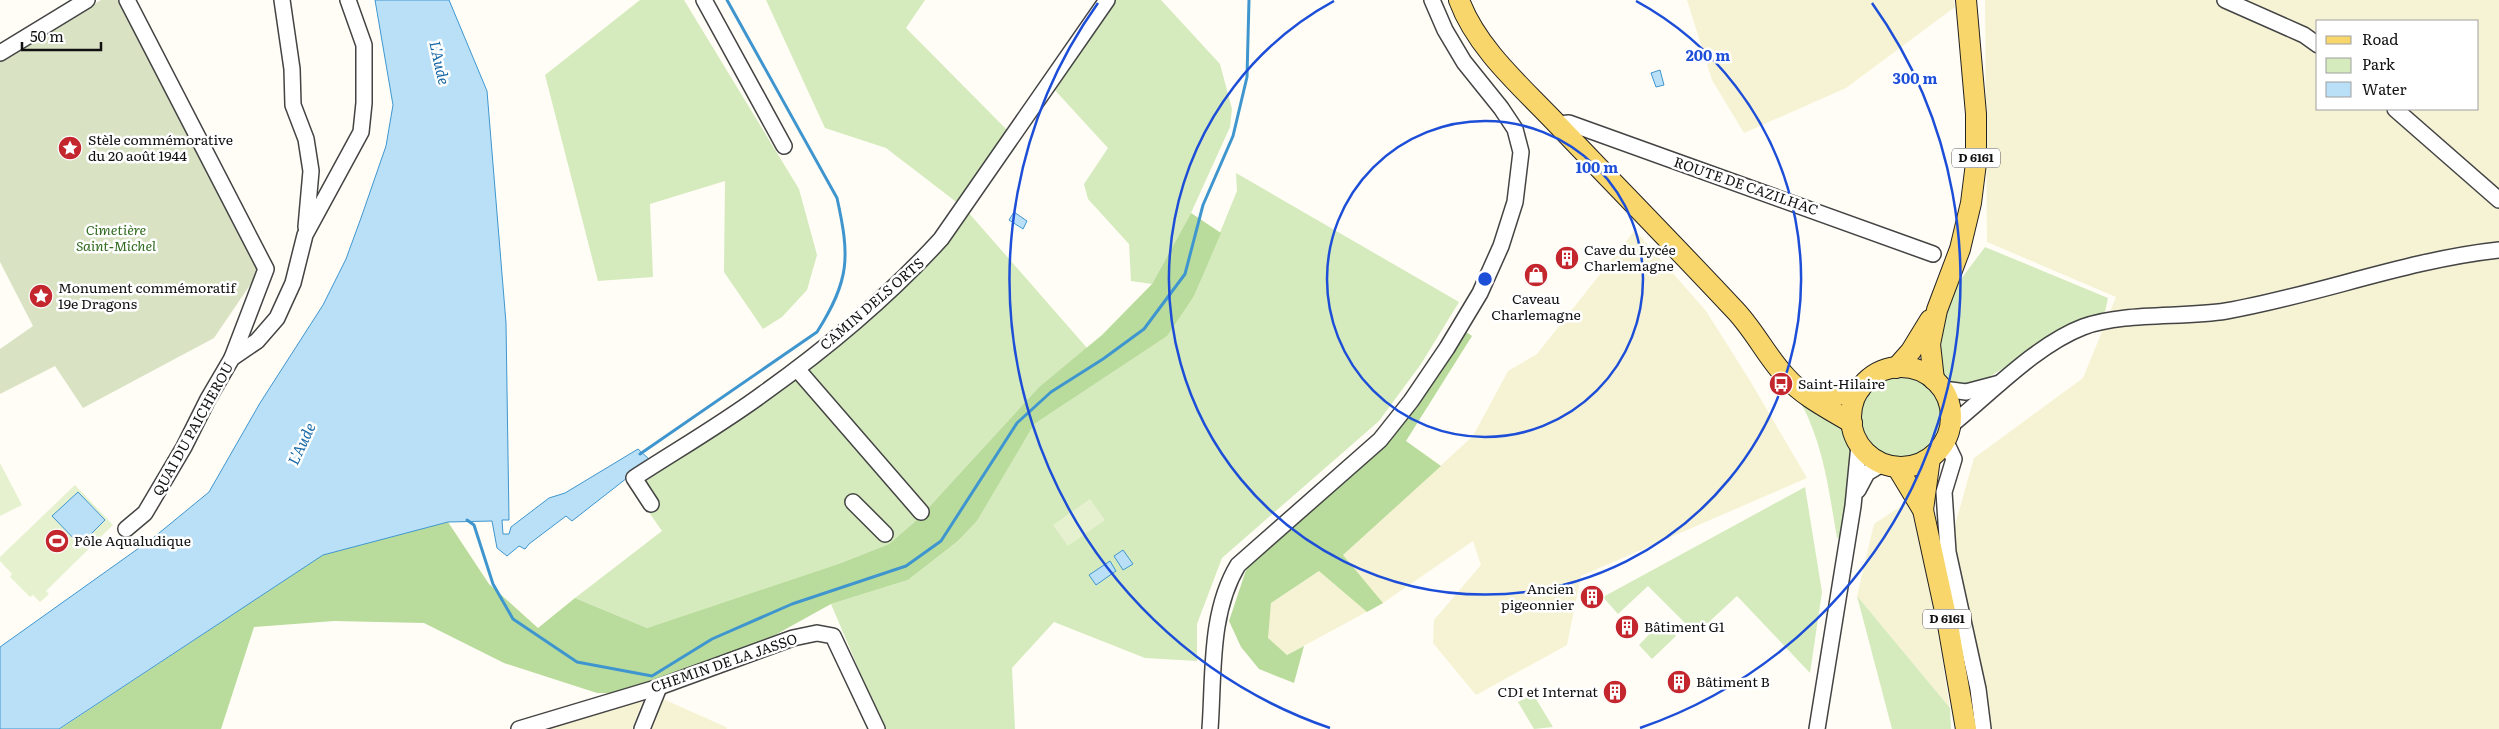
<svg xmlns="http://www.w3.org/2000/svg" width="2499" height="729" viewBox="0 0 2499 729" font-family="Literata,serif">
<style>
.farmland{fill:#f6f3d4;fill-rule:evenodd}
.green{fill:#d5ebbd}
.forest{fill:#b9dc9c}
.cemetery{fill:#d9e3c4}
.pitch{fill:#e6f2cf}
.water{fill:#b9e0f7;stroke:#3f96cf}
.lines{fill:none;stroke-linecap:round;stroke-linejoin:round}
.stream{stroke:#3f96cf;stroke-width:3}
.minor-casing{stroke:#444;stroke-width:18}
.major-casing{stroke:#222;stroke-width:22}
.minor{stroke:#fff;stroke-width:15}
.major{stroke:#f9d66b;stroke-width:20}
.ring{fill:none;stroke:#1d4ed8;stroke-width:2.5}
.labels{text-anchor:middle;stroke-width:5;stroke-linejoin:round;paint-order:stroke}
.shield{fill:#fff;stroke:#585858;stroke-width:1}
.shield-label{font-size:12px;font-weight:bold;fill:#111}
.poi-label{font-size:14px;fill:#111;stroke:#fff;text-anchor:start}
.street-label{font-size:14px;fill:#111;stroke:#fff}
.park-label{font-size:14px;font-style:italic;fill:#2f6b1f;stroke:#fff}
.water-label{font-size:15px;font-style:italic;fill:#1768a6;stroke:#fff}
.centre{fill:#1d4ed8;stroke:#fff;stroke-width:2.5}
.ring-label{font-size:15px;text-anchor:middle;font-weight:bold;fill:#1d4ed8;stroke:#fff;stroke-width:5;stroke-linejoin:round;paint-order:stroke}
</style>
<rect width="100%" height="100%" fill="#fffdf5"/>
<g class="farmland">
<polygon points="1687,0 1954,0 1955,7 1846,88 1744,133 1712,80"/>
<path d="M1985,0H2499V729H1986L1951,539L1974,458L2083,378L2116,297L1987,242ZM2318,21H2478V109H2318Z"/>
<polygon points="1635,230 1706,311 1749,379 1807,478 1581,576 1567,645 1476,695 1433,643 1434,620 1481,565 1473,541 1383,603 1287,655 1267,638 1271,603 1343,555 1473,436 1508,371 1537,354"/>
<polygon points="1909,501 1931,589 1950,708 1857,596 1874,524"/>
<polygon points="646,693 632,729 534,729"/>
<polygon points="663,699 726,727 727,729 651,729"/>
</g>
<g class="green">
<polygon points="640,0 684,0 799,189 817,255 807,290 782,317 763,329 724,272 725,181 650,204 653,277 598,281 545,75"/>
<polygon points="766,0 925,0 906,28 1015,138 968,212 1087,348 1039,387 919,518 889,544 835,565 647,628 575,598 662,531 630,485 797,375 968,211 886,148 825,128"/>
<polygon points="1110,0 1161,0 1220,64 1232,109 1230,127 1191,213 1152,284 1131,281 1129,244 1088,199 1084,184 1108,148 1052,87"/>
<polygon points="1236,173 1459,302 1421,364 1379,421 1222,558 1197,624 1197,661 1145,658 1054,622 1012,668 1015,729 884,729 831,604 908,580 958,541 977,521 1033,424 1068,399 1194,296 1237,191"/>
<polygon points="1985,247 2108,298 2105,312 2070,326 1983,381 1963,385 1952,382 1943,374 1937,360 1939,329 1958,283"/>
<circle cx="1903" cy="418" r="43"/>
<path d="M1809,404C1831,417 1843,421 1852,446L1841,537L1837,538C1829,492 1824,447 1802,405Z"/>
<polygon points="1805,487 1822,592 1810,673 1737,596 1696,634 1648,586 1618,614 1603,597"/>
<polygon points="1857,596 1950,708 1951,729 1892,729"/>
<polygon points="1662,621 1676,636 1652,659 1639,645"/>
<polygon points="1533,694 1553,727 1534,729 1518,702"/>
</g>
<g class="forest">
<polygon points="1191,213 1221,233 1194,296 1167,336 1034,424 977,521 958,541 908,580 831,604 719,666 646,693 597,693 504,663 424,623 334,621 254,627 221,729 60,729 323,555 448,522 489,584 538,628 575,598 647,628 838,564 889,544 919,518 1039,387 1102,335 1152,284"/>
<polygon points="1460,328 1472,336 1406,441 1441,466 1343,555 1383,603 1367,612 1319,571 1271,603 1268,638 1287,655 1304,646 1294,683 1259,669 1241,647 1229,621 1246,570 1311,501 1380,440"/>
</g>
<polygon class="cemetery" points="101,0 123,0 261,269 214,338 83,408 55,366 0,394 0,349 33,326 0,262 0,60"/>
<g class="pitch">
<polygon points="0,463 22,505 0,516"/>
<polygon points="75,485 113,525 46,591 49,594 40,602 33,595 30,597 10,577 12,574 0,561 0,557"/>
<polygon points="1090,499 1105,520 1068,546 1053,525"/>
</g>
<g class="water">
<polygon points="375,0 449,0 487,91 506,323 509,520 502,520 503,534 509,534 511,527 549,498 565,493 638,449 650,460 572,521 566,516 529,544 525,549 519,546 507,556 497,548 492,521 448,522 323,555 59,729 0,729 0,647 153,538 209,492 260,403 323,305 346,259 361,218 386,146 393,105"/>
<polygon points="1660,70 1664,85 1656,87 1651,73"/>
<polygon points="1014,212 1027,221 1023,229 1009,220"/>
<polygon points="78,492 105,520 80,545 52,516"/>
<polygon points="1123,550 1133,564 1123,570 1114,556"/>
<polygon points="1110,561 1116,571 1096,585 1089,575"/>
</g>
<g class="lines">
<g class="stream">
<path d="M640,454L817,332C850,280 850,257 837,198L727,0"/>
<polyline points="467,520 474,525 493,584 513,619 577,662 652,676 712,639 792,604 906,566 941,541 1017,423 1051,392 1103,359 1144,329 1185,274 1203,205 1233,136 1247,77 1249,0"/>
</g>
<g class="minor-casing">
<g id="minor">
<polyline points="127,0 266,269 232,358"/>
<polyline points="282,0 292,69 293,105 306,139 311,171 306,227"/>
<polyline points="704,0 784,146"/>
<polyline points="2225,0 2304,35 2318,45"/>
<polyline points="0,53 87,0"/>
<polyline points="2395,109 2499,200"/>
<polyline points="1557,124 1569,123 1933,254"/>
<polyline points="797,369 921,512"/>
<polyline points="1943,389 1966,392 2000,383"/>
<path d="M1950,426C1990,394 2036,345 2083,327C2123,312 2183,318 2226,311C2318,295 2406,260 2499,250"/>
<polyline points="1945,440 1954,459 1944,492 1948,552 1978,689 1983,729"/>
<polyline points="1858,490 1867,473 1882,464"/>
<polyline points="853,502 885,534"/>
<path d="M651,504L634,478C677,450 722,424 764,393C827,348 889,296 941,239L1107,0"/>
<polyline points="126,529 145,513 184,447 208,399 232,358 257,341 277,318 293,283 305,235 361,132 364,103 364,45 348,0"/>
<polyline points="519,729 659,687 793,638 817,633 833,636 877,729"/>
<polyline points="642,729 659,687"/>
<path d="M1210,729C1214,675 1209,613 1238,565L1380,440L1411,401L1447,348L1480,293L1501,246L1515,202L1521,152L1515,129L1501,108L1464,62L1445,30L1432,0"/>
<polyline points="1817,729 1853,506 1859,445"/>
</g>
</g>
<g class="major-casing">
<g id="major">
<path d="M1459,0C1477,49 1522,87 1557,124C1616,186 1675,246 1733,308C1754,329 1766,356 1786,377C1804,397 1829,409 1852,423"/>
<circle cx="1901" cy="417" r="50"/>
<polyline points="1896,368 1911,351 1930,320"/>
<polyline points="1934,380 1930,344 1937,310 1960,249 1971,203 1976,163 1976,114 1966,0"/>
<polyline points="1808,395 1831,397 1860,389"/>
<polyline points="1897,467 1923,510 1948,625 1966,729"/>
<polyline points="1923,510 1930,458"/>
</g>
</g>
<use href="#minor" class="minor"/>
<use href="#major" class="major"/>
</g>
<g class="ring">
<circle cx="1485" cy="279" r="158"/>
<path d="M1636 1A316 316 0 1 1 1334 1"/>
<path d="M1330 728A475 475 0 0 1 1098 3M1872 3A475 475 0 0 1 1640 728"/>
</g>
<defs>
<g id="sight-disc" transform="scale(1.25)"><circle r="9.5" fill="#c4262e" stroke="#fff"/><path d="M0-6L1.8-2.2L6-1.7L2.9 1.2L3.7 5.4L0 3.3L-3.7 5.4L-2.9 1.2L-6-1.7L-1.8-2.2Z" fill="#fff"/></g>
<g id="building-disc" transform="scale(1.25)"><circle r="9.5" fill="#c4262e" stroke="#fff"/><path d="M-4-6H4V6H1V3H-1V6H-4ZM-2.5-4.3h1.7v1.8h-1.7ZM.8-4.3h1.7v1.8H.8ZM-2.5-1h1.7V.8h-1.7ZM.8-1h1.7V.8H.8Z" fill="#fff"/></g>
<g id="shop-disc" transform="scale(1.25)"><circle r="9.5" fill="#c4262e" stroke="#fff"/><path d="M-5-2.5h2.3a2.7 3.5 0 0 1 5.4 0H5L5.5 6h-11ZM-1.5-2.5h3a1.5 2.3 0 0 0-3 0Z" fill="#fff"/></g>
<g id="bus-disc" transform="scale(1.25)"><circle r="9.5" fill="#c4262e" stroke="#fff"/><path d="M-5-6H5V4H4V6H2V4H-2V6H-4V4H-5ZM-3.5-4V0h7V-4ZM-3.5 1.2v1.5H-2V1.2ZM2 1.2v1.5H3.5V1.2Z" fill="#fff"/></g>
<g id="stadium-disc" transform="scale(1.25)"><circle r="9.5" fill="#c4262e" stroke="#fff"/><path d="M0-5a6.5 5 0 1 0 0 10a6.5 5 0 1 0 0-10ZM-3.5-1.8h7v3.6h-7Z" fill="#fff"/></g>
</defs>
<g fill-rule="evenodd">
<use href="#sight-disc" x="70" y="148"/>
<use href="#building-disc" x="1567" y="258"/>
<use href="#shop-disc" x="1536" y="275"/>
<use href="#sight-disc" x="41" y="296"/>
<use href="#bus-disc" x="1781" y="384"/>
<use href="#stadium-disc" x="57" y="541"/>
<use href="#building-disc" x="1592" y="597"/>
<use href="#building-disc" x="1627" y="627"/>
<use href="#building-disc" x="1679" y="682"/>
<use href="#building-disc" x="1615" y="692"/>
</g>
<g class="labels">
<g class="shield">
<rect x="1952" y="148.5" width="48" height="19" rx="4"/>
<rect x="1923" y="609.5" width="48" height="19" rx="4"/>
</g>
<g class="shield-label">
<text x="1976" y="162">D 6161</text>
<text x="1947" y="623">D 6161</text>
</g>
<g class="poi-label">
<text x="88" y="145">Stèle commémorative<tspan x="88" dy="16">du 20 août 1944</tspan></text>
<text x="1584" y="255">Cave du Lycée<tspan x="1584" dy="16">Charlemagne</tspan></text>
<text x="58" y="293">Monument commémoratif<tspan x="58" dy="16">19e Dragons</tspan></text>
<text x="1536" y="304" text-anchor="middle">Caveau<tspan x="1536" dy="16">Charlemagne</tspan></text>
<text x="1798" y="389">Saint-Hilaire</text>
<text x="74" y="546">Pôle Aqualudique</text>
<text x="1574" y="594" text-anchor="end">Ancien<tspan x="1574" dy="16">pigeonnier</tspan></text>
<text x="1644" y="632">Bâtiment G1</text>
<text x="1696" y="687">Bâtiment B</text>
<text x="1598" y="697" text-anchor="end">CDI et Internat</text>
</g>
<g class="street-label">
<text transform="translate(1746 186) rotate(19)" y="5">ROUTE DE CAZILHAC</text>
<text transform="translate(872 304) rotate(-41)" y="5">CAMIN DELS ORTS</text>
<text transform="translate(193 429) rotate(-61)" y="5">QUAI DU PAICHEROU</text>
<text transform="translate(724 663) rotate(-19)" y="5">CHEMIN DE LA JASSO</text>
</g>
<g class="park-label">
<text x="116" y="235">Cimetière<tspan x="116" dy="16">Saint-Michel</tspan></text>
</g>
<g class="water-label">
<text transform="translate(439 63) rotate(77)" y="5">L'Aude</text>
<text transform="translate(302 444) rotate(-65)" y="5">L'Aude</text>
</g>
</g>
<circle cx="1485" cy="279" r="8" class="centre"/>
<g class="ring-label">
<text x="1708" y="61">200 m</text>
<text x="1915" y="84">300 m</text>
<text x="1597" y="173">100 m</text>
</g>
<rect x="2316" y="20" width="162" height="90" fill="#ffffff" stroke="#a0a0a0"/>
<rect x="2326" y="36" width="25" height="8" fill="#f9d66b" stroke="#a0a0a0"/>
<text x="2362" y="45" font-size="15" fill="#111111">Road</text>
<rect x="2326" y="58" width="25" height="15" fill="#d5ebbd" stroke="#a0a0a0"/>
<text x="2362" y="70" font-size="15" fill="#111111">Park</text>
<rect x="2326" y="82" width="25" height="15" fill="#b9e0f7" stroke="#a0a0a0"/>
<text x="2362" y="95" font-size="15" fill="#111111">Water</text>
<path d="M22 42v8h79v-8" fill="none" stroke="#111111" stroke-width="2.5"/>
<text x="30" y="42" font-size="15" fill="#111111" stroke="#ffffff" stroke-width="4" paint-order="stroke">50 m</text>
</svg>
